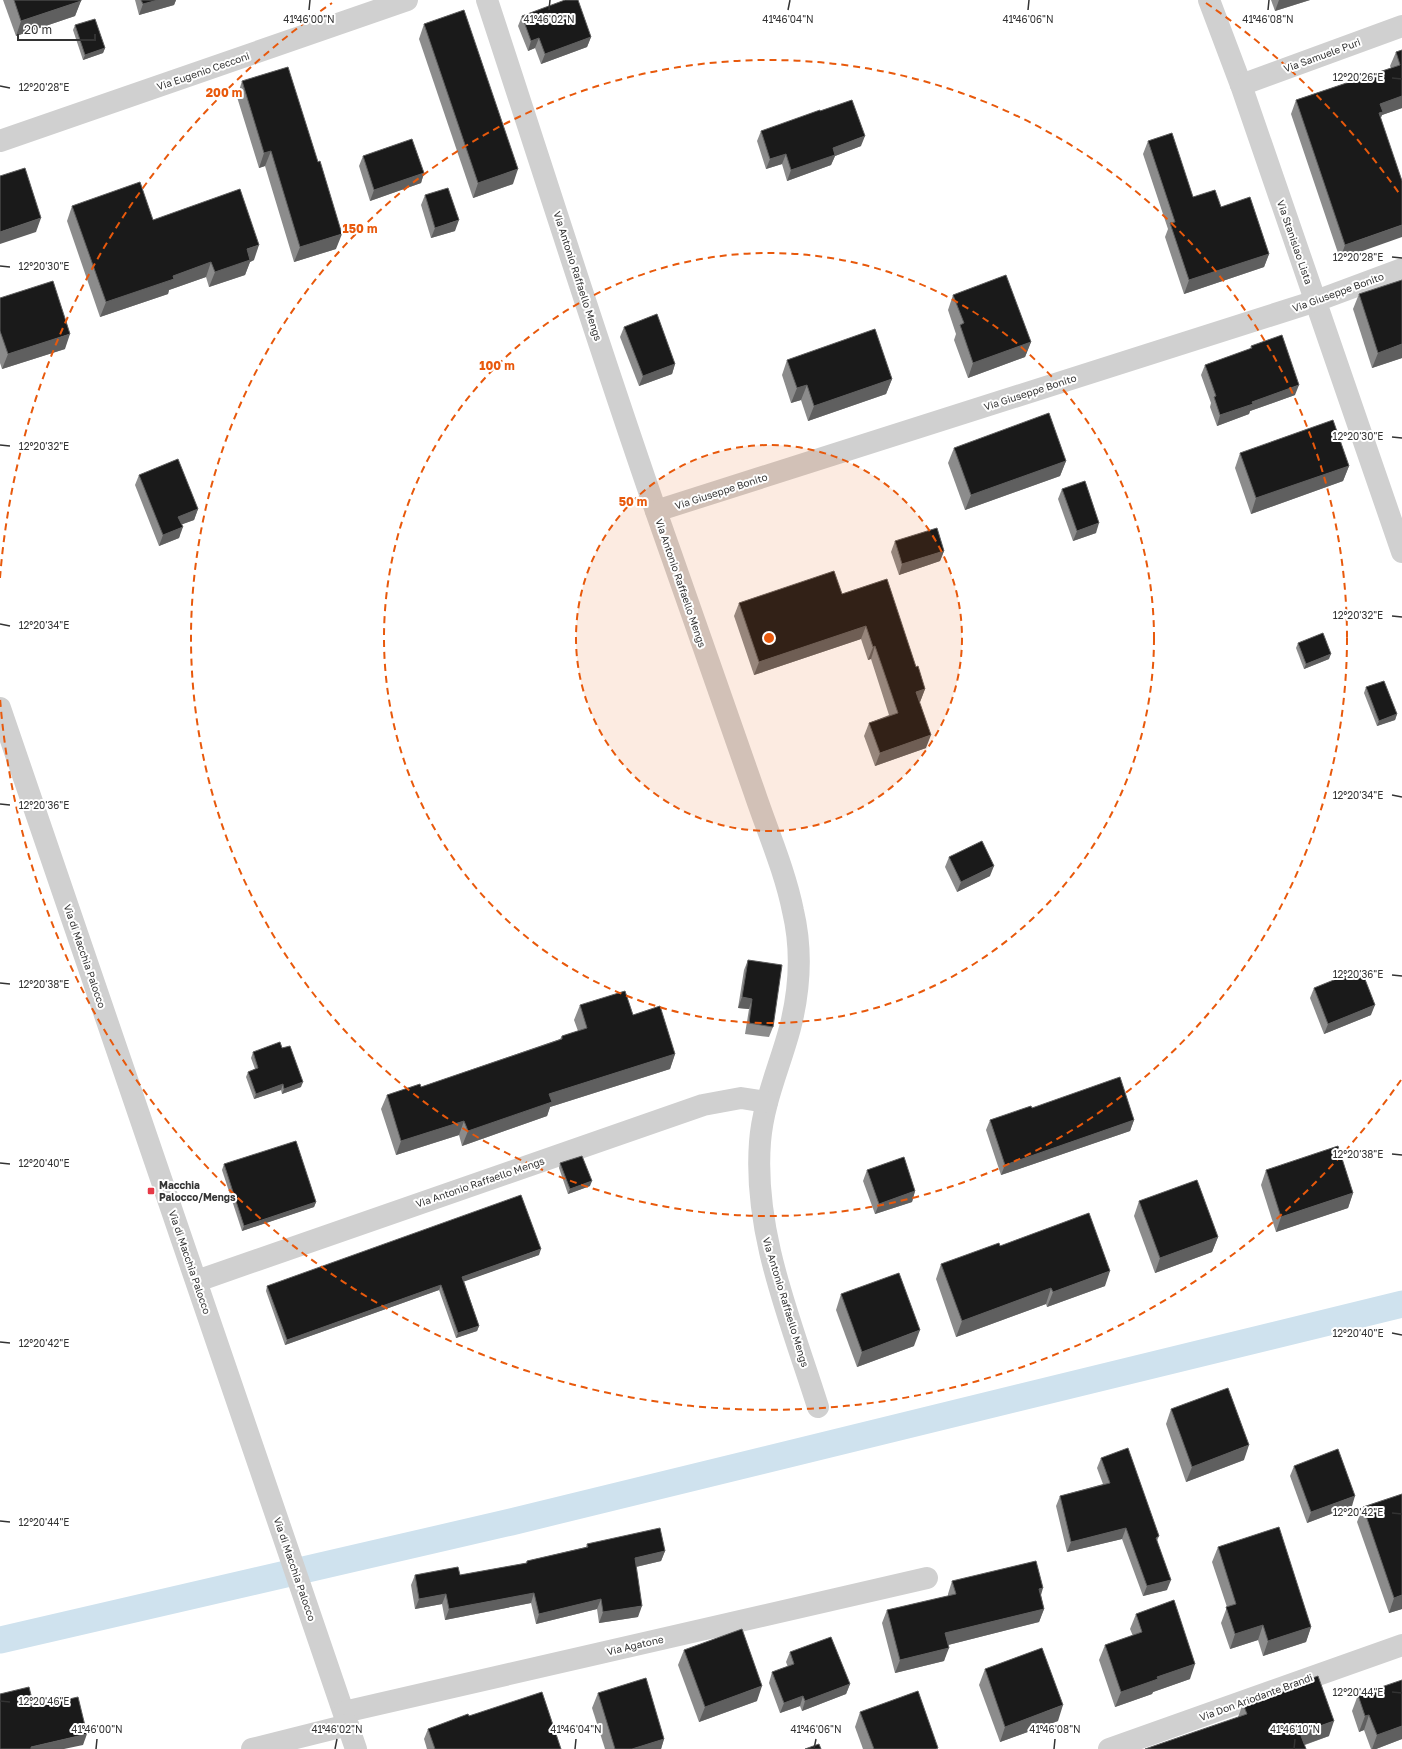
<svg xmlns="http://www.w3.org/2000/svg" width="1402" height="1749" viewBox="0 0 1402 1749" font-family="'Golos Text',sans-serif">
<style>
.lines{fill:none;stroke-linecap:round;stroke-linejoin:round}
.canal{stroke:#cfe2ee;stroke-width:27}
.minor{stroke:#d0d0d0;stroke-width:22}
.wall{fill:#8c8c8c}
.shaded-wall{fill:#5f5f5f}
.building{fill:#1a1a1a;stroke:#5f5f5f}
.ticks{fill:none;stroke:#333;stroke-width:1.5}
.ring{fill:none;stroke:#e8590c;stroke-width:2;stroke-dasharray:7 5}
.poi-dot{fill:#e63946;stroke:#fff;stroke-width:1.5}
.labels{text-anchor:middle;stroke-width:4;stroke-linejoin:round;paint-order:stroke}
.street-label{font-size:10px;fill:#333;stroke:#fff}
.poi-label{font-size:10px;font-weight:bold;fill:#333;stroke:#fff;text-anchor:start}
.ticks-label{font-size:10px;text-anchor:middle;fill:#333;stroke:#fff;stroke-width:4;stroke-linejoin:round;paint-order:stroke}
.centre{fill:#e8590c;stroke:#fff;stroke-width:2}
.ring-label{font-size:12px;text-anchor:middle;font-weight:bold;fill:#e8590c;stroke:#fff;stroke-width:4;stroke-linejoin:round;paint-order:stroke}
</style>
<rect width="100%" height="100%" fill="#fff"/>
<g class="lines">
<polyline class="canal" points="0,1640 511,1522 1402,1304"/>
<g class="minor">
<path d="M487,0C548,185 606,371 671,554C699,633 727,712 754,791C767,830 785,871 793,911C802,949 800,989 790,1028C780,1066 763,1102 760,1142C753,1233 791,1321 818,1407"/>
<polyline points="1209,0 1241,85 1402,552"/>
<polyline points="1241,85 1402,26"/>
<polyline points="0,141 407,0"/>
<polyline points="656,511 1316,301 1402,269"/>
<polyline points="0,708 356,1749"/>
<polyline points="197,1281 703,1105 741,1098 767,1102"/>
<polyline points="344,1712 927,1578"/>
<polyline points="252,1749 348,1725"/>
<polyline points="1109,1749 1402,1645"/>
</g>
</g>
<g class="wall">
<polygon points="3,0 81,0 75,16 16,36"/>
<polygon points="135,0 176,0 174,5 139,15"/>
<polygon points="1271,0 1310,0 1275,11"/>
<polygon points="522,16 591,37 587,47 541,64 535,48 528,51 518,26"/>
<polygon points="424,24 513,184 473,198 419,39"/>
<polygon points="75,25 105,48 103,53 83,60 73,30"/>
<polygon points="1402,50 1402,108 1382,115 1380,118 1402,181 1340,259 1291,114 1296,100 1391,68 1390,66 1396,52"/>
<polygon points="242,81 336,249 294,262 265,166 259,168 237,97"/>
<polygon points="820,111 861,146 835,156 831,165 787,181 782,164 766,169 757,141 761,131"/>
<polygon points="1148,141 1193,197 1221,207 1269,254 1264,267 1184,294 1165,237 1168,229 1143,154"/>
<polygon points="363,156 424,173 421,183 370,201 359,166"/>
<polygon points="425,195 455,231 431,238 421,205"/>
<polygon points="72,206 153,220 254,260 250,262 245,275 209,287 206,277 169,290 168,294 100,317 67,221"/>
<polygon points="1359,294 1402,358 1372,368 1353,309"/>
<polygon points="953,295 1031,342 1025,357 968,378 954,340 956,334 948,310"/>
<polygon points="0,298 65,349 2,369 0,363"/>
<polygon points="624,327 675,364 672,374 639,386 620,337"/>
<polygon points="1251,346 1295,395 1250,411 1249,414 1217,426 1210,407 1211,403 1201,375 1205,365 1250,349"/>
<polygon points="787,360 892,379 886,394 808,421 801,400 791,403 782,375"/>
<polygon points="954,448 1066,461 1060,476 965,510 948,463"/>
<polygon points="1240,453 1349,466 1343,481 1251,514 1235,468"/>
<polygon points="139,475 198,509 194,520 182,524 179,538 159,546 135,485"/>
<polygon points="1062,489 1096,533 1073,541 1058,499"/>
<polygon points="895,541 944,551 940,561 899,575 891,552"/>
<polygon points="842,594 916,667 925,689 920,702 919,702 926,748 875,766 864,736 869,723 889,715 871,659 868,660 861,639 754,675 734,616 739,603"/>
<polygon points="1298,643 1329,659 1304,669 1296,648"/>
<polygon points="1366,687 1397,714 1395,720 1377,726 1364,693"/>
<polygon points="949,857 990,876 957,892 945,867"/>
<polygon points="748,960 773,1027 769,1037 745,1034 749,1009 738,1008 744,970"/>
<polygon points="1314,988 1371,1015 1324,1034 1310,998"/>
<polygon points="580,1005 633,1015 675,1054 670,1069 550,1107 547,1116 462,1146 459,1135 396,1155 381,1109 387,1095 421,1087 560,1039 562,1036 578,1031 574,1020"/>
<polygon points="282,1048 301,1087 282,1094 281,1090 254,1099 246,1077 248,1072 255,1069 251,1058 253,1052"/>
<polygon points="1032,1108 1134,1120 1130,1131 1001,1175 986,1130 990,1120"/>
<polygon points="560,1163 590,1186 568,1194 559,1168"/>
<polygon points="224,1164 316,1202 314,1207 242,1231 222,1170"/>
<polygon points="867,1170 915,1191 912,1202 875,1214 863,1181"/>
<polygon points="1266,1170 1353,1193 1348,1208 1276,1232 1261,1185"/>
<polygon points="1139,1201 1218,1237 1212,1252 1155,1273 1134,1216"/>
<polygon points="1000,1246 1105,1286 1047,1307 1046,1304 956,1337 936,1279 941,1264"/>
<polygon points="539,1255 464,1281 479,1326 477,1331 456,1338 439,1290 285,1345 266,1291 267,1286"/>
<polygon points="841,1294 914,1346 857,1367 836,1310"/>
<polygon points="1171,1409 1244,1460 1186,1482 1166,1424"/>
<polygon points="1101,1458 1159,1536 1157,1541 1167,1590 1143,1596 1122,1539 1067,1552 1056,1506 1060,1496 1103,1484 1097,1468"/>
<polygon points="1294,1466 1352,1506 1307,1523 1290,1476"/>
<polygon points="1363,1507 1402,1609 1389,1613 1357,1522"/>
<polygon points="587,1544 665,1551 661,1561 636,1567 638,1617 599,1623 597,1609 536,1624 531,1603 445,1620 442,1604 415,1609 411,1585 415,1575 460,1575 526,1563 527,1561 586,1547"/>
<polygon points="1218,1547 1311,1627 1306,1642 1263,1656 1258,1640 1230,1649 1221,1623 1227,1607 1212,1562"/>
<polygon points="952,1581 1041,1595 1044,1609 1039,1622 948,1645 944,1661 895,1673 882,1623 887,1610 948,1596 948,1594"/>
<polygon points="1136,1614 1190,1679 1153,1692 1152,1694 1115,1707 1099,1660 1105,1645 1133,1636 1130,1629"/>
<polygon points="684,1650 757,1701 699,1722 678,1665"/>
<polygon points="790,1652 850,1684 846,1694 802,1711 800,1706 780,1713 769,1683 772,1672 788,1667 786,1662"/>
<polygon points="985,1669 1058,1721 1000,1742 979,1685"/>
<polygon points="598,1693 664,1739 661,1749 605,1749 592,1708"/>
<polygon points="1358,1695 1402,1739 1376,1749 1371,1749 1364,1730 1359,1732 1352,1711"/>
<polygon points="1243,1704 1329,1736 1305,1745 1238,1717"/>
<polygon points="860,1712 938,1749 863,1749 855,1727"/>
<polygon points="469,1716 561,1749 427,1749 424,1739 428,1729"/>
</g>
<g class="shaded-wall">
<polygon points="158,0 176,0 174,5 139,15 143,4"/>
<polygon points="1279,0 1310,0 1275,11"/>
<polygon points="81,1 75,16 16,36 21,21"/>
<polygon points="591,37 587,47 541,64 545,54"/>
<polygon points="539,38 535,48 528,51 531,41"/>
<polygon points="105,48 103,53 83,60 85,55"/>
<polygon points="1402,96 1402,108 1382,115 1378,126 1380,104"/>
<polygon points="865,136 861,146 835,156 831,165 787,181 791,170 833,148"/>
<polygon points="271,151 265,166 259,168 264,153"/>
<polygon points="786,154 782,164 766,169 770,159"/>
<polygon points="518,169 513,184 473,198 478,183"/>
<polygon points="424,173 421,183 370,201 374,190"/>
<polygon points="41,218 36,232 0,244 0,232"/>
<polygon points="459,220 455,231 431,238 435,228"/>
<polygon points="1402,225 1402,237 1340,259 1345,245"/>
<polygon points="342,234 336,249 294,262 300,247"/>
<polygon points="259,245 254,260 250,262 245,275 209,287 215,272 247,249"/>
<polygon points="1269,254 1264,267 1184,294 1189,280"/>
<polygon points="211,262 206,277 169,290 168,294 100,317 106,302 173,276"/>
<polygon points="70,334 65,349 2,369 8,354"/>
<polygon points="1031,342 1025,357 968,378 973,363"/>
<polygon points="1402,344 1402,358 1372,368 1378,353"/>
<polygon points="675,364 672,374 639,386 643,376"/>
<polygon points="892,379 886,394 808,421 814,406"/>
<polygon points="807,385 801,400 791,403 797,388"/>
<polygon points="1299,385 1295,395 1250,411 1249,414 1217,426 1220,415 1252,402"/>
<polygon points="1066,461 1060,476 965,510 971,495"/>
<polygon points="1349,466 1343,481 1251,514 1256,498"/>
<polygon points="198,509 194,520 175,527 178,517"/>
<polygon points="1099,523 1096,533 1073,541 1077,531"/>
<polygon points="183,527 179,538 159,546 163,535"/>
<polygon points="944,551 940,561 899,575 902,564"/>
<polygon points="866,626 861,639 754,675 759,662"/>
<polygon points="875,646 871,659 868,660 873,647"/>
<polygon points="1331,654 1329,659 1304,669 1306,664"/>
<polygon points="925,689 920,702 911,705 916,692"/>
<polygon points="1397,714 1395,720 1377,726 1379,721"/>
<polygon points="931,735 926,748 875,766 880,753"/>
<polygon points="994,866 990,876 957,892 961,882"/>
<polygon points="742,997 752,999 749,1009 738,1008"/>
<polygon points="1375,1005 1371,1015 1324,1034 1328,1024"/>
<polygon points="675,1054 670,1069 550,1107 547,1116 462,1146 468,1131 549,1094"/>
<polygon points="303,1082 301,1087 282,1094 284,1089"/>
<polygon points="283,1084 281,1090 254,1099 256,1094"/>
<polygon points="1134,1120 1130,1131 1001,1175 1005,1165"/>
<polygon points="464,1121 459,1135 396,1155 401,1141"/>
<polygon points="592,1181 590,1186 568,1194 570,1189"/>
<polygon points="915,1191 912,1202 875,1214 879,1204"/>
<polygon points="1353,1193 1348,1208 1276,1232 1281,1217"/>
<polygon points="316,1202 314,1207 242,1231 244,1226"/>
<polygon points="1218,1237 1212,1252 1155,1273 1160,1258"/>
<polygon points="541,1249 539,1255 460,1283 462,1277"/>
<polygon points="1110,1271 1105,1286 1047,1307 1053,1292"/>
<polygon points="441,1285 439,1290 285,1345 287,1340"/>
<polygon points="1051,1288 1046,1304 956,1337 962,1321"/>
<polygon points="479,1326 477,1331 456,1338 458,1333"/>
<polygon points="920,1330 914,1346 857,1367 862,1352"/>
<polygon points="1249,1445 1244,1460 1186,1482 1192,1467"/>
<polygon points="1355,1496 1352,1506 1307,1523 1311,1512"/>
<polygon points="1126,1528 1122,1539 1067,1552 1071,1542"/>
<polygon points="665,1551 661,1561 631,1568 635,1558"/>
<polygon points="1171,1580 1167,1590 1143,1596 1147,1586"/>
<polygon points="1043,1588 1039,1602 1039,1589"/>
<polygon points="534,1593 531,1603 445,1620 449,1609"/>
<polygon points="446,1594 442,1604 415,1609 419,1599"/>
<polygon points="1402,1595 1402,1609 1389,1613 1394,1598"/>
<polygon points="601,1599 597,1609 536,1624 539,1614"/>
<polygon points="642,1606 638,1617 599,1623 603,1612"/>
<polygon points="1044,1609 1039,1622 940,1647 945,1633"/>
<polygon points="1263,1625 1258,1640 1230,1649 1235,1634"/>
<polygon points="1311,1627 1306,1642 1263,1656 1268,1641"/>
<polygon points="949,1648 944,1661 895,1673 900,1660"/>
<polygon points="1195,1664 1190,1679 1153,1692 1152,1694 1115,1707 1121,1692 1157,1677"/>
<polygon points="850,1684 846,1694 802,1711 805,1701"/>
<polygon points="762,1686 757,1701 699,1722 705,1707"/>
<polygon points="803,1696 800,1706 780,1713 784,1703"/>
<polygon points="1063,1705 1058,1721 1000,1742 1005,1727"/>
<polygon points="1369,1715 1364,1730 1359,1732 1365,1716"/>
<polygon points="1334,1721 1329,1736 1295,1748 1300,1733"/>
<polygon points="1402,1726 1402,1739 1376,1749 1372,1749 1377,1735"/>
<polygon points="87,1734 83,1745 64,1749 30,1749 31,1747"/>
<polygon points="664,1739 661,1749 632,1749"/>
</g>
<g class="building">
<polygon points="14,0 81,0 81,1 21,21"/>
<polygon points="141,0 158,0 143,4"/>
<polygon points="565,0 578,0 591,37 545,54 539,38 531,41 522,16"/>
<polygon points="464,10 518,169 478,183 424,24"/>
<polygon points="95,19 105,48 85,55 75,25"/>
<polygon points="1402,50 1402,96 1380,104 1383,112 1379,113 1402,181 1402,225 1345,245 1296,100 1400,65 1396,52"/>
<polygon points="288,67 318,162 320,161 342,234 300,247 271,151 264,153 242,81"/>
<polygon points="852,100 865,136 833,148 835,155 791,170 786,154 770,159 761,131 820,110 820,111"/>
<polygon points="1172,133 1193,197 1215,190 1221,207 1250,197 1269,254 1189,280 1170,223 1175,222 1148,141"/>
<polygon points="412,139 424,173 374,190 363,156"/>
<polygon points="25,168 41,218 0,232 0,176"/>
<polygon points="140,182 153,220 240,189 259,245 247,249 250,260 215,272 211,262 173,276 174,279 106,302 72,206"/>
<polygon points="448,188 459,220 435,228 425,195"/>
<polygon points="1006,275 1031,342 973,363 960,325 964,323 953,295"/>
<polygon points="1402,280 1402,344 1378,353 1359,294"/>
<polygon points="53,281 70,334 8,354 0,331 0,298"/>
<polygon points="657,314 675,364 643,376 624,327"/>
<polygon points="875,329 892,379 814,406 807,385 797,388 787,360"/>
<polygon points="1282,335 1299,385 1252,402 1253,404 1220,415 1214,397 1216,396 1205,365 1252,348 1251,346"/>
<polygon points="1049,413 1066,461 971,495 954,448"/>
<polygon points="1333,420 1349,466 1256,498 1240,453"/>
<polygon points="178,459 198,509 178,517 183,527 163,535 139,475"/>
<polygon points="1085,481 1099,523 1077,531 1062,489"/>
<polygon points="937,528 944,551 902,564 895,541"/>
<polygon points="834,571 842,594 887,579 916,667 918,666 925,689 916,692 931,735 880,753 869,723 898,713 875,646 873,647 866,626 759,662 739,603"/>
<polygon points="1323,633 1331,654 1306,664 1298,643"/>
<polygon points="1384,681 1397,714 1379,721 1366,687"/>
<polygon points="982,841 994,866 961,882 949,857"/>
<polygon points="748,960 782,965 773,1027 749,1023 752,999 742,997"/>
<polygon points="1361,969 1375,1005 1328,1024 1314,988"/>
<polygon points="625,991 633,1015 660,1006 675,1054 549,1094 552,1102 468,1131 464,1121 401,1141 387,1095 420,1084 421,1087 562,1039 562,1036 587,1028 580,1005"/>
<polygon points="280,1042 282,1048 290,1046 303,1082 284,1089 283,1084 256,1094 248,1072 258,1068 253,1052"/>
<polygon points="1120,1077 1134,1120 1005,1165 990,1120 1031,1106 1032,1108"/>
<polygon points="296,1141 316,1202 244,1226 224,1164"/>
<polygon points="1338,1146 1353,1193 1281,1217 1266,1170"/>
<polygon points="582,1156 592,1181 570,1189 560,1163"/>
<polygon points="904,1157 915,1191 879,1204 867,1170"/>
<polygon points="1197,1180 1218,1237 1160,1258 1139,1201"/>
<polygon points="521,1195 541,1249 462,1277 479,1326 458,1333 441,1285 287,1340 267,1286"/>
<polygon points="1089,1213 1110,1271 1053,1292 1051,1288 962,1321 941,1264 999,1243 1000,1246"/>
<polygon points="899,1273 920,1330 862,1352 841,1294"/>
<polygon points="1228,1388 1249,1445 1192,1467 1171,1409"/>
<polygon points="1128,1448 1159,1536 1156,1538 1171,1580 1147,1586 1126,1528 1071,1542 1060,1496 1110,1483 1101,1458"/>
<polygon points="1338,1449 1355,1496 1311,1512 1294,1466"/>
<polygon points="1402,1494 1402,1595 1394,1598 1363,1507"/>
<polygon points="1279,1527 1311,1627 1268,1641 1263,1625 1235,1634 1226,1607 1236,1604 1218,1547"/>
<polygon points="660,1528 665,1551 635,1558 642,1606 603,1612 601,1599 539,1614 534,1593 449,1609 446,1594 419,1599 415,1575 458,1567 460,1575 527,1563 527,1561 588,1547 587,1544"/>
<polygon points="1036,1561 1043,1588 1039,1589 1044,1609 945,1633 949,1648 900,1660 887,1610 956,1594 952,1581"/>
<polygon points="1174,1600 1195,1664 1157,1677 1158,1679 1121,1692 1105,1645 1142,1632 1136,1614"/>
<polygon points="742,1629 762,1686 705,1707 684,1650"/>
<polygon points="831,1637 850,1684 805,1701 803,1696 784,1703 772,1672 794,1664 790,1652"/>
<polygon points="1042,1648 1063,1705 1005,1727 985,1669"/>
<polygon points="1318,1676 1334,1721 1300,1733 1306,1749 1145,1749 1247,1714 1243,1704"/>
<polygon points="646,1678 664,1739 632,1749 615,1749 598,1693"/>
<polygon points="1402,1680 1402,1726 1377,1735 1369,1715 1365,1716 1358,1695"/>
<polygon points="29,1687 34,1707 78,1697 87,1734 31,1747 31,1749 0,1749 0,1694"/>
<polygon points="918,1691 938,1748 936,1749 874,1749 860,1712"/>
<polygon points="542,1692 561,1749 435,1749 428,1729 468,1714 469,1716"/>
<polygon points="819,1744 821,1749 805,1749"/>
</g>
<path class="ticks" d="M309,10L310,0M549,10L550,0M788,10L790,0M1028,10L1029,0M1268,10L1269,0M1392,78L1402,79M0,86L10,88M1392,257L1402,258M0,266L10,267M1392,437L1402,438M0,445L10,446M1392,616L1402,617M0,624L10,626M1392,795L1402,797M0,804L10,805M1392,975L1402,976M0,983L10,984M1392,1154L1402,1155M0,1163L10,1164M1392,1333L1402,1335M0,1342L10,1343M1392,1513L1402,1514M0,1521L10,1522M1392,1692L1402,1693M0,1701L10,1702M96,1749L97,1739M335,1749L337,1739M575,1749L576,1739M814,1749L816,1739M1054,1749L1055,1739M1294,1749L1295,1739"/>
<circle cx="769" cy="638" r="193" fill="#e8590c" fill-opacity=".12"/>
<g class="ring">
<circle cx="769" cy="638" r="193"/>
<circle cx="769" cy="638" r="385"/>
<circle cx="769" cy="638" r="578"/>
<path d="M1401 1080A771 771 0 0 1 0 698M0 578A771 771 0 0 1 332 3M1206 3A771 771 0 0 1 1401 196"/>
</g>
<rect class="poi-dot" x="147" y="1187" width="8" height="8" rx="2"/>
<g class="labels">
<g class="street-label">
<text transform="translate(1322 55) rotate(-20)" y="4">Via Samuele Puri</text>
<text transform="translate(203 71) rotate(-19)" y="4">Via Eugenio Cecconi</text>
<text transform="translate(1295 242) rotate(71)" y="4">Via Stanislao Lista</text>
<text transform="translate(578 276) rotate(72)" y="4">Via Antonio Raffaello Mengs</text>
<text transform="translate(1338 292) rotate(-20)" y="4">Via Giuseppe Bonito</text>
<text transform="translate(1030 392) rotate(-18)" y="4">Via Giuseppe Bonito</text>
<text transform="translate(721 491) rotate(-18)" y="4">Via Giuseppe Bonito</text>
<text transform="translate(681 583) rotate(71)" y="4">Via Antonio Raffaello Mengs</text>
<text transform="translate(85 956) rotate(71)" y="4">Via di Macchia Palocco</text>
<text transform="translate(480 1182) rotate(-19)" y="4">Via Antonio Raffaello Mengs</text>
<text transform="translate(190 1262) rotate(71)" y="4">Via di Macchia Palocco</text>
<text transform="translate(786 1302) rotate(73)" y="4">Via Antonio Raffaello Mengs</text>
<text transform="translate(295 1569) rotate(71)" y="4">Via di Macchia Palocco</text>
<text transform="translate(635 1645) rotate(-13)" y="4">Via Agatone</text>
<text transform="translate(1256 1697) rotate(-20)" y="4">Via Don Ariodante Brandi</text>
</g>
<g class="poi-label">
<text x="159" y="1189">Macchia<tspan x="159" dy="12">Palocco/Mengs</tspan></text>
</g>
</g>
<g class="ticks-label">
<text x="309" y="23">41°46'00"N</text>
<text x="549" y="23">41°46'02"N</text>
<text x="788" y="23">41°46'04"N</text>
<text x="1028" y="23">41°46'06"N</text>
<text x="1268" y="23">41°46'08"N</text>
<text x="1358" y="81">12°20'26"E</text>
<text x="44" y="91">12°20'28"E</text>
<text x="1358" y="261">12°20'28"E</text>
<text x="44" y="270">12°20'30"E</text>
<text x="1358" y="440">12°20'30"E</text>
<text x="44" y="450">12°20'32"E</text>
<text x="1358" y="619">12°20'32"E</text>
<text x="44" y="629">12°20'34"E</text>
<text x="1358" y="799">12°20'34"E</text>
<text x="44" y="809">12°20'36"E</text>
<text x="1358" y="978">12°20'36"E</text>
<text x="44" y="988">12°20'38"E</text>
<text x="1358" y="1158">12°20'38"E</text>
<text x="44" y="1167">12°20'40"E</text>
<text x="1358" y="1337">12°20'40"E</text>
<text x="44" y="1347">12°20'42"E</text>
<text x="1358" y="1516">12°20'42"E</text>
<text x="44" y="1526">12°20'44"E</text>
<text x="1358" y="1696">12°20'44"E</text>
<text x="44" y="1705">12°20'46"E</text>
<text x="97" y="1733">41°46'00"N</text>
<text x="337" y="1733">41°46'02"N</text>
<text x="576" y="1733">41°46'04"N</text>
<text x="816" y="1733">41°46'06"N</text>
<text x="1055" y="1733">41°46'08"N</text>
<text x="1295" y="1733">41°46'10"N</text>
</g>
<circle cx="769" cy="638" r="6" class="centre"/>
<g class="ring-label">
<text x="224" y="97">200 m</text>
<text x="360" y="233">150 m</text>
<text x="497" y="370">100 m</text>
<text x="633" y="506">50 m</text>
</g>
<path d="M18 34v6h77v-6" fill="none" stroke="#333333" stroke-width="2"/>
<text x="24" y="34" font-size="12" fill="#333333" stroke="#ffffff" stroke-width="3" paint-order="stroke">20 m</text>
</svg>
